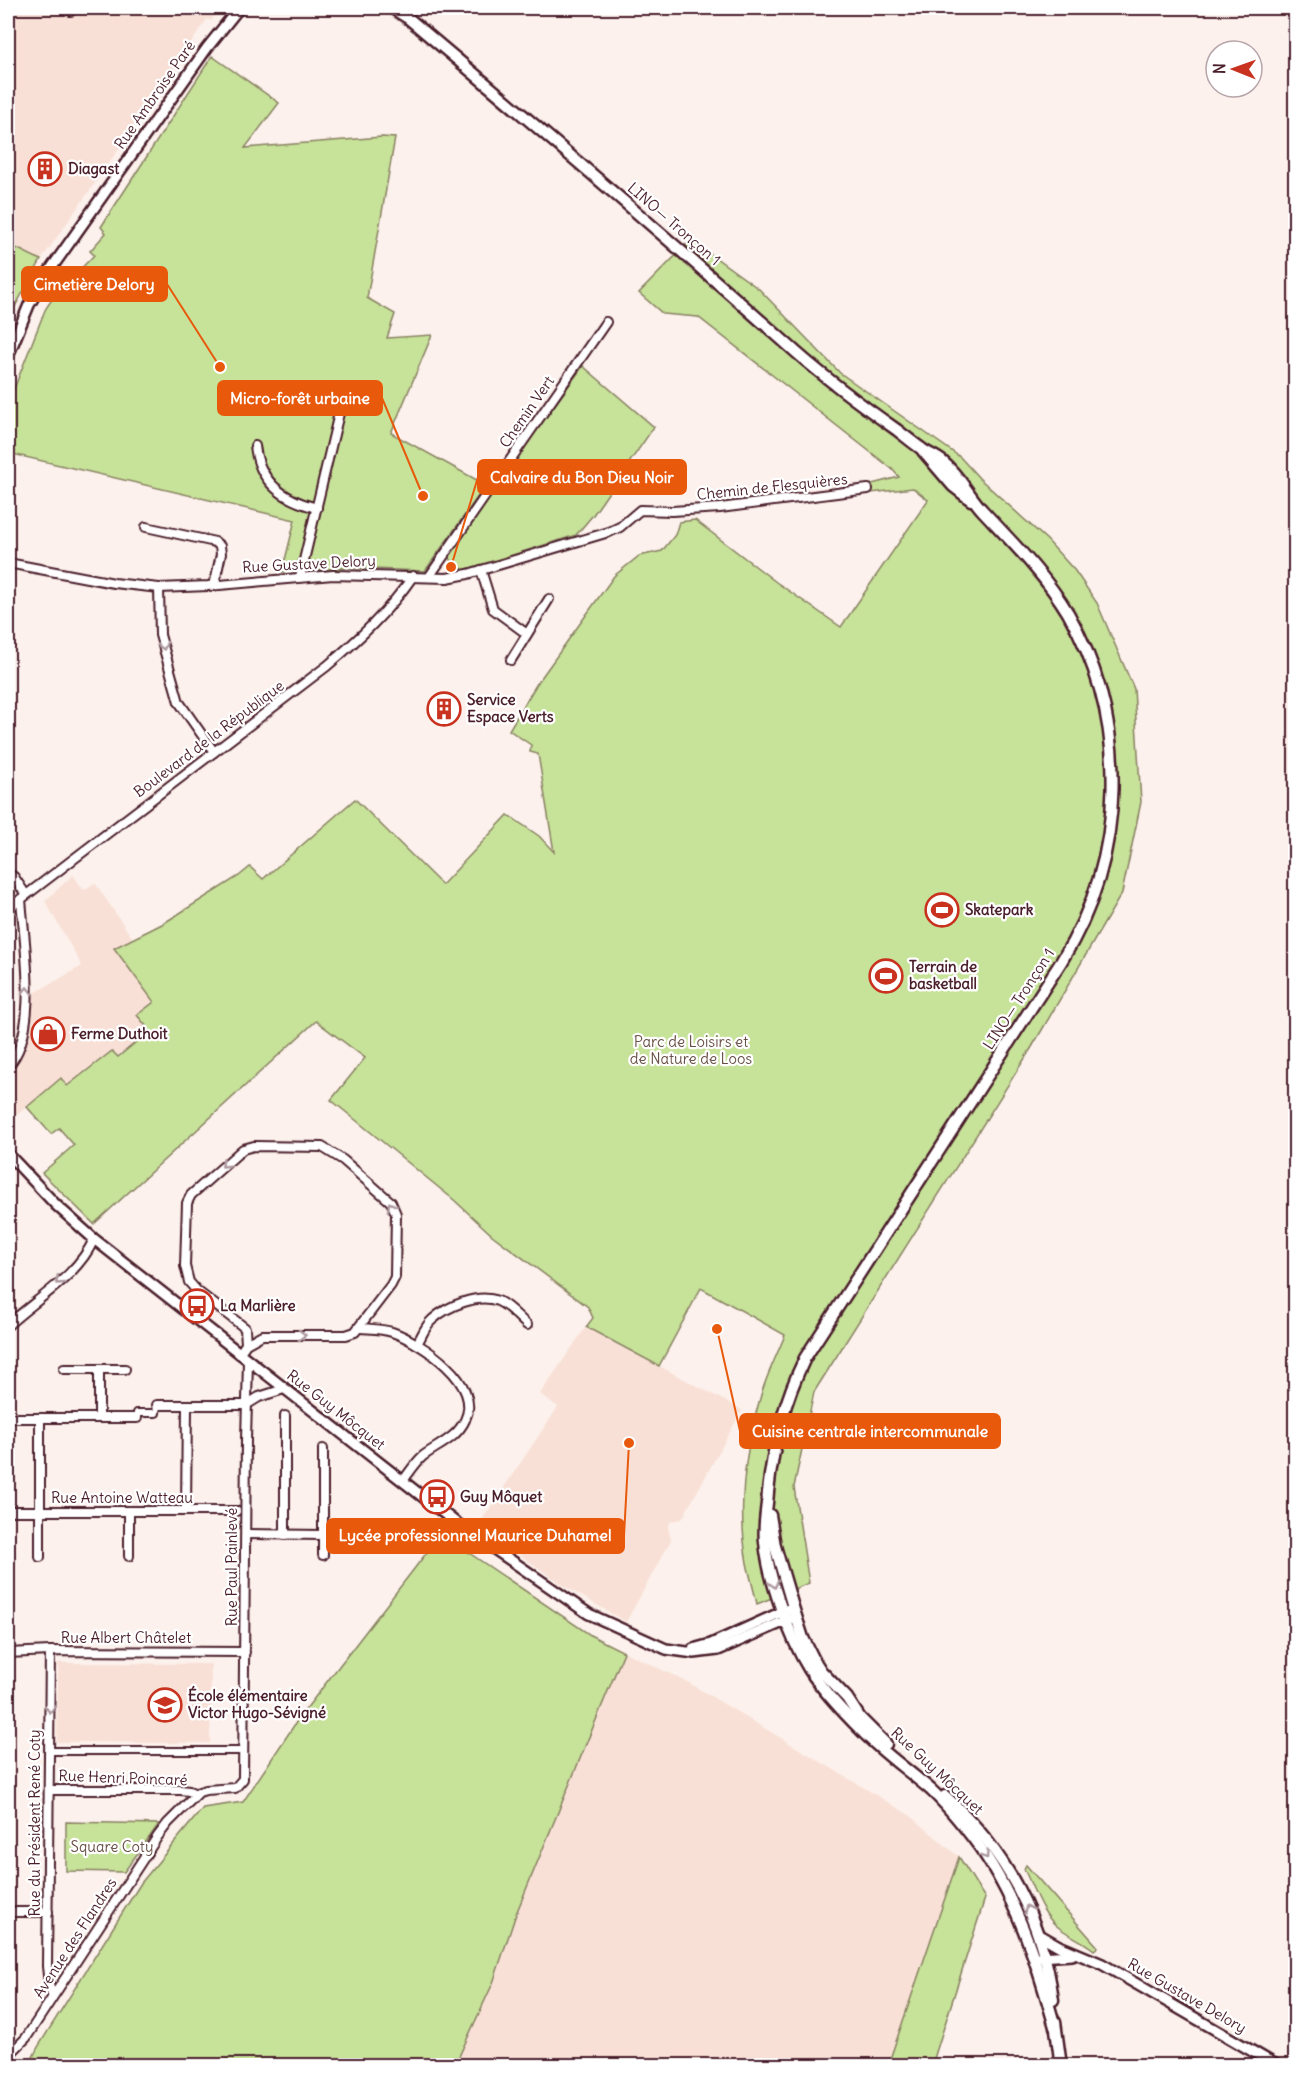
<svg xmlns="http://www.w3.org/2000/svg" width="1303" height="2073" viewBox="0 0 1303 2073" font-family="Delius,sans-serif">
<style>
.built{fill:#f8e0d6}
.green{fill:#c7e299;stroke:#888062;stroke-width:1.5}
.lines{fill:none;stroke-linecap:round;stroke-linejoin:round}
.pedestrian-casing{stroke:#4a1f2b;stroke-width:10}
.minor-casing{stroke:#4a1f2b;stroke-width:12}
.tertiary-casing{stroke:#4a1f2b;stroke-width:14}
.secondary-casing{stroke:#4a1f2b;stroke-width:15}
.pedestrian{stroke:#fff;stroke-width:6}
.minor{stroke:#fff;stroke-width:8}
.tertiary{stroke:#fff;stroke-width:9}
.secondary{stroke:#fff;stroke-width:10}
.oneway{stroke:#ae9aa0}
.labels{text-anchor:middle;stroke-width:4.5;stroke-linejoin:round;paint-order:stroke}
.street-label{font-size:15px;fill:#4a1f2b;stroke:#fff}
.poi-label{font-size:15px;font-weight:bold;fill:#4a1f2b;stroke:#fff;text-anchor:start}
.park-label{font-size:15px;fill:#695046;stroke:#fff}
.leader{fill:none;stroke:#e8590c;stroke-width:2}
.callout-dot{fill:#e8590c;stroke:#fff;stroke-width:2}
.callout{fill:#e8590c;stroke:#e8590c;stroke-width:2}
.callout-label{font-size:16px;text-anchor:middle;font-weight:bold;fill:#fff}
</style>
<rect width="100%" height="100%" fill="#fcf1ec"/>
<filter id="ink" filterUnits="userSpaceOnUse"><feTurbulence type="fractalNoise" baseFrequency=".0167" numOctaves="2"/><feDisplacementMap in="SourceGraphic" scale="12" xChannelSelector="R" yChannelSelector="G"/><feConvolveMatrix kernelMatrix="1 2 1 2 8 2 1 2 1" color-interpolation-filters="sRGB"/></filter>
<g filter="url(#ink)">
<g class="built">
<polygon points="8,8 221,8 211,21 207,19 151,103 41,260 8,244"/>
<polygon points="73,875 84,890 95,883 133,939 114,948 155,1002 141,1038 117,1057 112,1051 67,1086 60,1079 17,1115 8,1106 8,1070 23,1051 28,1033 31,995 82,966 45,901"/>
<polygon points="586,1327 742,1410 682,1519 671,1521 668,1527 671,1540 626,1622 566,1587 478,1526 558,1407 540,1394"/>
<polygon points="441,1534 592,1636 689,1683 911,1816 959,1857 888,2065 29,2066 38,2047 141,1883 203,1808 243,1802 299,1718"/>
<polygon points="58,1663 211,1664 210,1743 57,1742"/>
</g>
<g class="green">
<path d="M212,56L279,103L245,148L382,137L395,138L367,298L395,314L387,338L432,335L391,433L486,485L425,571L344,568L282,572L295,520L8,453V404L45,310C57,289 78,273 94,255L90,251L106,233L101,227Z"/>
<path d="M691,240L759,289L840,373L960,457L980,479L1047,540L1075,571L1097,603L1134,689L1141,802L1122,893L1032,1047L814,1392L794,1487L809,1583L757,1604C754,1590 750,1577 747,1563C737,1507 745,1449 761,1395C767,1374 777,1355 785,1335L701,1288L659,1366L586,1327L593,1318L588,1307L492,1235L454,1200L331,1100L365,1058L316,1021L94,1224L42,1173L74,1145L59,1128L51,1134L27,1107L61,1078L67,1086L112,1051L118,1057L141,1038L137,1033L146,1026L137,1015L154,1002L114,948L164,923L239,876L250,867L263,879L355,799L442,885L508,815L539,836L554,852L538,754L530,752L531,745L509,730L536,685L614,576L639,556L662,551L675,535L679,522L695,520L776,582L841,627L928,500L913,488L871,493L868,485L899,477L892,469L698,317L663,314L639,293Z"/>
<polygon points="8,244 41,260 8,319"/>
<polygon points="583,366 654,427 593,515 576,535 464,570 446,556"/>
<polygon points="441,1534 592,1636 624,1652 516,1914 493,1983 455,2065 29,2065 38,2047 141,1883 203,1808 243,1802 299,1718"/>
<polygon points="66,1822 159,1824 124,1872 66,1871"/>
<polygon points="959,1857 985,1898 932,2065 888,2065"/>
<path d="M1026,1865L1098,1947L1094,1950C1083,1941 1070,1936 1058,1927C1042,1915 1033,1887 1024,1869Z"/>
</g>
<g class="lines">
<g class="pedestrian-casing">
<g id="pedestrian">
<polyline points="137,1418 137,1413 156,1413 157,1405"/>
<polyline points="49,1751 244,1751"/>
</g>
</g>
<g class="minor-casing">
<g id="minor">
<polyline points="66,8 71,11 73,8"/>
<path d="M255,446C259,482 283,500 317,508"/>
<polyline points="146,527 215,542 220,546 221,554 214,586"/>
<polyline points="8,563 114,583 159,588 208,586 333,575 447,578 468,574 609,532 620,527 640,510 672,511 720,508 868,489"/>
<polyline points="481,570 493,609 527,634"/>
<polyline points="300,577 340,409"/>
<polyline points="429,577 606,322"/>
<polyline points="159,588 160,635 179,702 214,752"/>
<polyline points="511,660 549,599"/>
<polyline points="8,873 14,877 26,895"/>
<path d="M8,909L327,666C359,639 389,611 413,576"/>
<path d="M8,1066C40,1032 24,943 21,899"/>
<path d="M8,1325C36,1299 78,1276 94,1239"/>
<path d="M360,1328C371,1329 382,1329 392,1332C421,1342 483,1383 465,1420C457,1438 438,1445 423,1456C415,1463 409,1473 403,1481"/>
<path d="M417,1344C422,1336 425,1326 432,1320C447,1306 478,1293 498,1301C509,1306 518,1317 527,1325"/>
<polyline points="239,1354 246,1344 262,1335 346,1335 355,1332 391,1285 395,1277 396,1214 391,1202 343,1160 322,1147 254,1146 243,1149 191,1195 187,1203 185,1266 189,1282 197,1291 245,1328 246,1344"/>
<polyline points="64,1369 125,1369"/>
<polyline points="157,1405 246,1405"/>
<polyline points="246,1405 259,1397 284,1389"/>
<polyline points="8,1418 137,1418"/>
<polyline points="99,1418 99,1369"/>
<polyline points="8,1511 236,1511"/>
<polyline points="186,1511 187,1405"/>
<polyline points="246,1534 323,1535"/>
<polyline points="285,1535 285,1416"/>
<polyline points="323,1555 323,1449"/>
<polyline points="129,1556 129,1511"/>
<polyline points="40,1557 40,1418"/>
<polyline points="50,1651 47,1966 49,1985 52,1995"/>
<polyline points="8,1653 50,1651 245,1652"/>
<polyline points="49,1790 181,1790 189,1791 196,1794"/>
<polyline points="8,1912 48,1912"/>
<polyline points="8,2056 26,2038 158,1836 168,1823 199,1792 206,1790 235,1788 243,1779 246,1440 248,1361"/>
</g>
</g>
<g class="tertiary-casing">
<g id="tertiary">
<polyline points="8,356 29,305 48,273 207,48 239,8"/>
<polyline points="8,1154 56,1205 94,1239 455,1522 589,1614 666,1649 694,1653 718,1650 792,1618"/>
<polyline points="693,1649 711,1644 793,1607"/>
<polyline points="1038,1934 1059,1946 1102,1964 1278,2066"/>
<polyline points="1038,1957 1072,1955"/>
</g>
</g>
<g class="secondary-casing">
<g id="secondary">
<path d="M392,8L408,18C539,128 669,239 797,353C830,382 860,404 897,430C905,436 913,443 922,449C929,454 937,457 943,462C960,476 969,496 983,511C1013,543 1045,575 1068,613C1130,722 1127,856 1061,962L805,1358C784,1401 773,1444 768,1492C767,1509 763,1525 765,1542C768,1579 790,1638 809,1669C823,1691 844,1713 862,1731C883,1753 908,1770 931,1790C946,1804 960,1821 973,1838C1016,1894 1036,1960 1055,2027"/>
<polyline points="923,451 953,486 971,500"/>
<polyline points="770,1515 775,1546 793,1607 803,1638 814,1660 821,1671 847,1698 860,1718 886,1744"/>
<path d="M945,1796C1005,1849 1043,1921 1053,2000"/>
<polyline points="1055,2022 1061,2066"/>
</g>
</g>
<use href="#pedestrian" class="pedestrian"/>
<use href="#minor" class="minor"/>
<use href="#tertiary" class="tertiary"/>
<use href="#secondary" class="secondary"/>
</g>
<defs><path id="oneway-chevron" d="M-2-3.5L2.5 0L-2 3.5" fill="none" stroke-width="1.6" stroke-linecap="round" stroke-linejoin="round" transform="scale(1.5)"/></defs>
<g class="oneway">
<use href="#oneway-chevron" transform="translate(163 646) rotate(75)"/>
<use href="#oneway-chevron" transform="translate(27 991) rotate(-90)"/>
<use href="#oneway-chevron" transform="translate(225 1164) rotate(137)"/>
<use href="#oneway-chevron" transform="translate(391 1206) rotate(-119)"/>
<use href="#oneway-chevron" transform="translate(59 1281) rotate(139)"/>
<use href="#oneway-chevron" transform="translate(302 1335) rotate(1)"/>
<use href="#oneway-chevron" transform="translate(774 1584) rotate(74)"/>
<use href="#oneway-chevron" transform="translate(50 1709) rotate(91)"/>
<use href="#oneway-chevron" transform="translate(985 1855) rotate(56)"/>
<use href="#oneway-chevron" transform="translate(1028 1909) rotate(-114)"/>
</g>
</g>
<defs>
<g id="building-ring" transform="scale(1.725)"><circle r="9.5" fill="#fff" stroke="#c8321e" stroke-width="1.5"/><path d="M-4-6H4V6H1V3H-1V6H-4ZM-2.5-4.3h1.7v1.8h-1.7ZM.8-4.3h1.7v1.8H.8ZM-2.5-1h1.7V.8h-1.7ZM.8-1h1.7V.8H.8Z" fill="#c8321e"/></g>
<g id="stadium-ring" transform="scale(1.725)"><circle r="9.5" fill="#fff" stroke="#c8321e" stroke-width="1.5"/><path d="M0-5a6.5 5 0 1 0 0 10a6.5 5 0 1 0 0-10ZM-3.5-1.8h7v3.6h-7Z" fill="#c8321e"/></g>
<g id="shop-ring" transform="scale(1.725)"><circle r="9.5" fill="#fff" stroke="#c8321e" stroke-width="1.5"/><path d="M-5-2.5h2.3a2.7 3.5 0 0 1 5.4 0H5L5.5 6h-11ZM-1.5-2.5h3a1.5 2.3 0 0 0-3 0Z" fill="#c8321e"/></g>
<g id="bus-ring" transform="scale(1.725)"><circle r="9.5" fill="#fff" stroke="#c8321e" stroke-width="1.5"/><path d="M-5-6H5V4H4V6H2V4H-2V6H-4V4H-5ZM-3.5-4V0h7V-4ZM-3.5 1.2v1.5H-2V1.2ZM2 1.2v1.5H3.5V1.2Z" fill="#c8321e"/></g>
<g id="school-ring" transform="scale(1.725)"><circle r="9.5" fill="#fff" stroke="#c8321e" stroke-width="1.5"/><path d="M0-5L7-2L0 1L-7-2ZM-4 1L0 2.5L4 1V4Q0 6-4 4Z" fill="#c8321e"/></g>
</defs>
<g fill-rule="evenodd">
<use href="#building-ring" x="45" y="169"/>
<use href="#building-ring" x="444" y="709"/>
<use href="#stadium-ring" x="942" y="910"/>
<use href="#stadium-ring" x="886" y="976"/>
<use href="#shop-ring" x="48" y="1034"/>
<use href="#bus-ring" x="197" y="1306"/>
<use href="#bus-ring" x="437" y="1497"/>
<use href="#school-ring" x="165" y="1705"/>
</g>
<g class="labels">
<g class="street-label">
<text transform="translate(155 95) rotate(-55)" y="5">Rue Ambroise Paré</text>
<text transform="translate(674 224) rotate(41)" y="5">LINO— Tronçon 1</text>
<text transform="translate(527 412) rotate(-55)" y="5">Chemin Vert</text>
<text transform="translate(772 487) rotate(-6)" y="5">Chemin de Flesquières</text>
<text transform="translate(309 564) rotate(-3)" y="5">Rue Gustave Delory</text>
<text transform="translate(209 739) rotate(-37)" y="5">Boulevard de la République</text>
<text transform="translate(1019 999) rotate(-57)" y="5">LINO— Tronçon 1</text>
<text transform="translate(336 1410) rotate(38)" y="5">Rue Guy Môcquet</text>
<text x="122" y="1503">Rue Antoine Watteau</text>
<text transform="translate(232 1567) rotate(-90)" y="5">Rue Paul Painlevé</text>
<text x="126" y="1643">Rue Albert Châtelet</text>
<text transform="translate(937 1771) rotate(43)" y="5">Rue Guy Môcquet</text>
<text transform="translate(123 1778) rotate(2)" y="5">Rue Henri Poincaré</text>
<text transform="translate(35 1823) rotate(-90)" y="5">Rue du Président René Coty</text>
<text transform="translate(75 1938) rotate(-57)" y="5">Avenue des Flandres</text>
<text transform="translate(1187 1996) rotate(30)" y="5">Rue Gustave Delory</text>
</g>
<g class="poi-label">
<text x="68" y="174">Diagast</text>
<text x="467" y="705">Service<tspan x="467" dy="17">Espace Verts</tspan></text>
<text x="965" y="915">Skatepark</text>
<text x="909" y="972">Terrain de<tspan x="909" dy="17">basketball</tspan></text>
<text x="71" y="1039">Ferme Duthoit</text>
<text x="220" y="1311">La Marlière</text>
<text x="460" y="1502">Guy Môquet</text>
<text x="188" y="1701">École élémentaire<tspan x="188" dy="17">Victor Hugo-Sévigné</tspan></text>
</g>
<g class="park-label">
<text x="691" y="1047">Parc de Loisirs et<tspan x="691" dy="17">de Nature de Loos</tspan></text>
<text x="112" y="1852">Square Coty</text>
</g>
</g>
<path class="leader" d="M220 367L167 284M423 496L382 398M451 567L478 477M717 1329L740 1431M629 1443L624 1536"/>
<g class="callout-dot">
<circle cx="220" cy="367" r="6"/>
<circle cx="423" cy="496" r="6"/>
<circle cx="451" cy="567" r="6"/>
<circle cx="717" cy="1329" r="6"/>
<circle cx="629" cy="1443" r="6"/>
</g>
<g class="callout">
<rect x="22" y="267" width="145" height="34" rx="6"/>
<rect x="218" y="381" width="164" height="34" rx="6"/>
<rect x="478" y="460" width="208" height="34" rx="6"/>
<rect x="740" y="1414" width="260" height="34" rx="6"/>
<rect x="327" y="1519" width="297" height="34" rx="6"/>
</g>
<g class="callout-label">
<text x="94" y="290">Cimetière Delory</text>
<text x="300" y="404">Micro-forêt urbaine</text>
<text x="582" y="483">Calvaire du Bon Dieu Noir</text>
<text x="870" y="1437">Cuisine centrale intercommunale</text>
<text x="475" y="1541">Lycée professionnel Maurice Duhamel</text>
</g>
<rect width="1303" height="2073" fill="none" stroke="#fff" stroke-width="30"/>
<rect x="15" y="15" width="1273" height="2043" fill="none" stroke="#4a1f2b" stroke-width="2" filter="url(#ink)"/>
<g transform="translate(1234 69) rotate(271)"><circle r="28" fill="#ffffff" stroke="#b7a5aa" stroke-width="1.5"/>
<path d="M0-4.5L10 22L0 15L-10 22Z" fill="#c8321e"/>
<text y="-9" font-size="16" font-weight="bold" text-anchor="middle" fill="#4a1f2b">N</text>
</g>
</svg>
